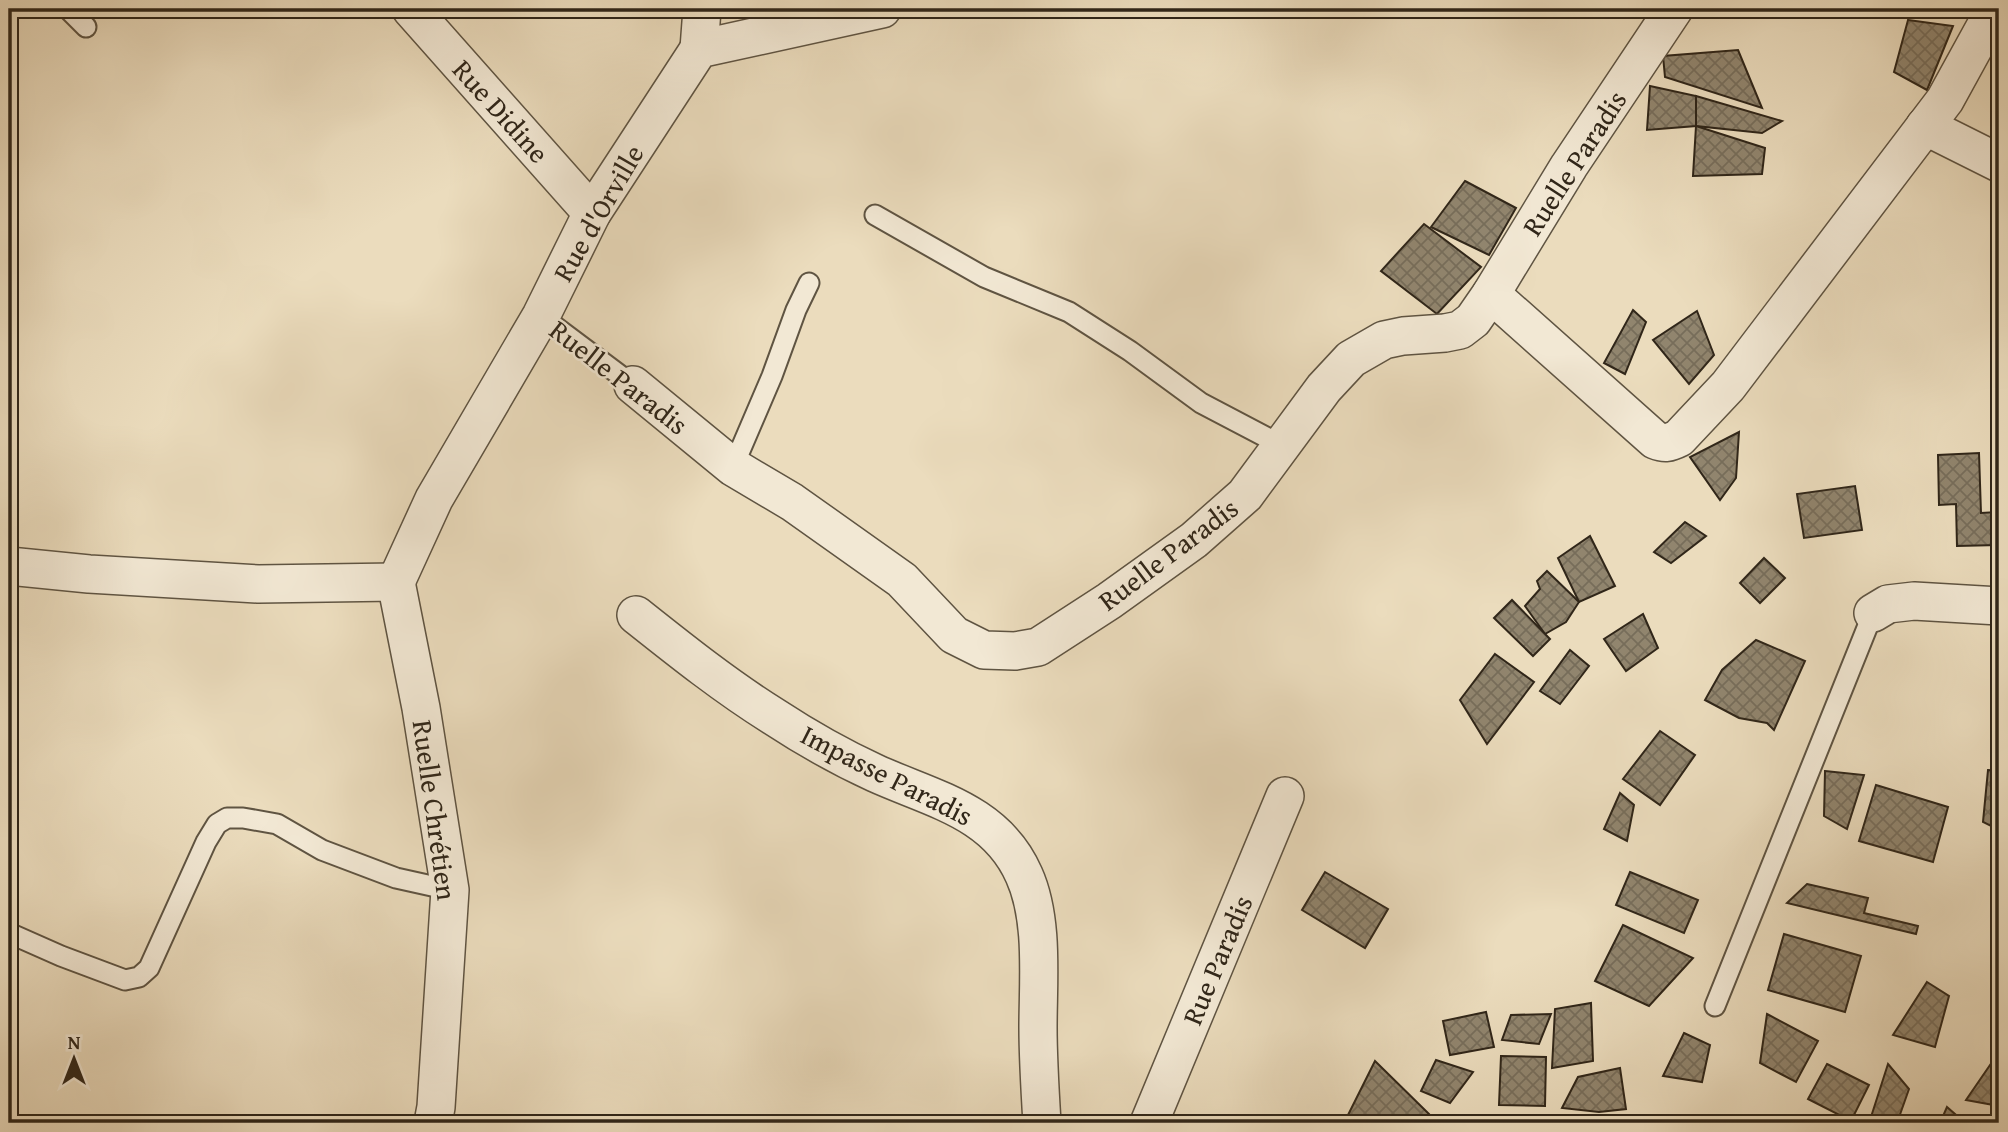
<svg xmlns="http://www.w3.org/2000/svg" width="2008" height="1132" viewBox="0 0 2008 1132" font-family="'Gentium Book Plus',serif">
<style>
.building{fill:url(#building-cross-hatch);stroke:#302619;stroke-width:2}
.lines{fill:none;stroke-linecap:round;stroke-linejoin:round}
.service-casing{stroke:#5f5442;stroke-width:23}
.minor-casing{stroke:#5f5442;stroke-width:40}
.service{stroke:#f2e8d4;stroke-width:19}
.minor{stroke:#f2e8d4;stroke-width:37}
.labels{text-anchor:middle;stroke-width:5;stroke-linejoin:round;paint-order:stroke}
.street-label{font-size:28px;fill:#302619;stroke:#f2e8d4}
</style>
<defs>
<pattern id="building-cross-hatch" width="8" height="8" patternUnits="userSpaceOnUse" patternTransform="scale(1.75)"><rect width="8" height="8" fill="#91856e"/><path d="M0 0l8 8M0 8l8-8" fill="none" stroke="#776d5a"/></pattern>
</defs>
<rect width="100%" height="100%" fill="#ebdcbd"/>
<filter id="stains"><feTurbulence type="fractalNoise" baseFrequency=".00286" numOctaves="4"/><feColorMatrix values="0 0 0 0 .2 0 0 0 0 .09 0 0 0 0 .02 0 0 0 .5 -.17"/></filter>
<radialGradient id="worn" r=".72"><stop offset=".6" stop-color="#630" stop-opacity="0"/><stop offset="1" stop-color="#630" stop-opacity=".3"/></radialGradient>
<g class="building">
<polygon points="1908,20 1953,26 1927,90 1894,72"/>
<polygon points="1738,50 1762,108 1665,77 1663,56"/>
<polygon points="1650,86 1696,96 1696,126 1647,130"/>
<polygon points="1696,96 1782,121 1762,133 1696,126"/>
<polygon points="1696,126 1765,148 1762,174 1693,176"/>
<polygon points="1465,181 1516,208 1489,255 1431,227"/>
<polygon points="1424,224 1481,267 1437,314 1381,271"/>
<polygon points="1633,310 1646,322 1625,374 1604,363"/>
<polygon points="1697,311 1714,355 1689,384 1653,340"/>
<polygon points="1739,432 1736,478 1720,500 1690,457"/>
<polygon points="1979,453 1981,513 1997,512 1998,545 1957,546 1956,504 1939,505 1938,455"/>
<polygon points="1855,486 1862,530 1804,538 1797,494"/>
<polygon points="1685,522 1706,536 1671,563 1654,552"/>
<polygon points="1590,536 1615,586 1579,602 1558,558"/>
<polygon points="1764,558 1785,578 1760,603 1740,583"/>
<polygon points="1547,571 1579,602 1566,622 1545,634 1525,606 1540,589 1537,581"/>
<polygon points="1512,600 1550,639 1533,656 1494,618"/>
<polygon points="1643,614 1658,648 1626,671 1604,639"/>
<polygon points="1756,640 1805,661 1774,730 1767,723 1739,718 1705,700 1722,670"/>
<polygon points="1570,650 1589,666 1560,704 1540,691"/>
<polygon points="1495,654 1534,682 1487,744 1460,700"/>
<polygon points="1660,731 1695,755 1660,805 1623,779"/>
<polygon points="1988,770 1999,771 1999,830 1983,822"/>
<polygon points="1825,771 1864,775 1847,829 1824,816"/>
<polygon points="1876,785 1948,807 1933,862 1859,841"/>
<polygon points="1620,793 1634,805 1627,841 1604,829"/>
<polygon points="1325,872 1388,909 1365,948 1302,910"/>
<polygon points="1630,872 1698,900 1684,933 1616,905"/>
<polygon points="1807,884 1868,898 1864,913 1918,926 1916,934 1787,903"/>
<polygon points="1623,925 1693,958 1649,1006 1595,981"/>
<polygon points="1784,934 1861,956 1845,1012 1768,990"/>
<polygon points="1927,982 1949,996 1935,1047 1893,1035"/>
<polygon points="1591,1003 1593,1061 1552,1068 1555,1009"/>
<polygon points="1486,1012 1494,1047 1450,1055 1443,1021"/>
<polygon points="1551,1014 1539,1044 1502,1040 1511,1015"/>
<polygon points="1767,1014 1818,1041 1796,1082 1760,1063"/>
<polygon points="1684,1033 1710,1045 1702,1082 1663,1076"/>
<polygon points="1999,1052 1999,1106 1966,1100"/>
<polygon points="1501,1056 1546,1057 1545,1106 1499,1105"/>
<polygon points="1436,1060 1473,1072 1450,1103 1421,1091"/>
<polygon points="1375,1061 1429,1114 1425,1123 1344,1123"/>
<polygon points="1827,1064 1869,1085 1851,1121 1808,1099"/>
<polygon points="1888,1064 1909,1089 1897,1123 1882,1123 1871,1117"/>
<polygon points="1620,1068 1626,1109 1599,1112 1562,1108 1578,1077"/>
<polygon points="1947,1107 1962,1120 1961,1123 1940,1123"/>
</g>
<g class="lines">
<g class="service-casing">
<g id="service">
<polyline points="68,9 86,27"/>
<polyline points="875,215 984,277 1069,312 1130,351 1201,403 1281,445"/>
<polyline points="541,316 633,385"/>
<polyline points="733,467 772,376 796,310 809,283"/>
<polyline points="9,933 61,956 125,980 139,977 149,968 206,842 217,824 227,818 243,818 277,824 322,850 396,878 450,890"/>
<polyline points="1715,1006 1873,613"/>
</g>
</g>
<g class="minor-casing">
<g id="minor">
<polyline points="411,9 592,213"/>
<polyline points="699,49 702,9"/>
<polyline points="1925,126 1999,163"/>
<path d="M1491,294L1655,440C1665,444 1669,443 1679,438L1728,386L1945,100L1995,9"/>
<polyline points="633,385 733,467 792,502 902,580 954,635 984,650 1015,651 1038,647 1109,601 1194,540 1245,495 1324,388 1351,359 1384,340 1403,336 1445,333 1460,330 1473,320 1491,294 1569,166 1674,9"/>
<polyline points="9,566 89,574 258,584 396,582"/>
<polyline points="396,582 434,499 541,316 592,213 699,49 882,9"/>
<polyline points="396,582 421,708 450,890 436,1107 433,1123"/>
<polyline points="1873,613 1888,604 1914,601 1999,606"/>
<path d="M636,615C680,650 725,686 773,716C805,737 840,757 875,773C932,799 996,811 1024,875C1044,919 1038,980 1038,1027C1038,1059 1040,1091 1042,1123"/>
<polyline points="1149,1123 1285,796"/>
</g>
</g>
<use href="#service" class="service"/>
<use href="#minor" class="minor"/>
</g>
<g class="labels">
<g class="street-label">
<text transform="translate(501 111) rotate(48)" y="10">Rue Didine</text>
<text transform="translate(1574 163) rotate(-57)" y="10">Ruelle Paradis</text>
<text transform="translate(598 213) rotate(-60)" y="10">Rue d'Orville</text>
<text transform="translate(619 377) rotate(38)" y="10">Ruelle Paradis</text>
<text transform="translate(1168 554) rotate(-37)" y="10">Ruelle Paradis</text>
<text transform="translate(887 775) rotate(27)" y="10">Impasse Paradis</text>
<text transform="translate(435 810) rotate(82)" y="10">Ruelle Chrétien</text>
<text transform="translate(1217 960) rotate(-67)" y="10">Rue Paradis</text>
</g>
</g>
<rect width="2008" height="1132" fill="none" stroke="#ebdcbd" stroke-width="35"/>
<rect x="10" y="10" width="1987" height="1111" fill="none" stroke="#302619" stroke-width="3.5"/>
<rect x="18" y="18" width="1973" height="1097" fill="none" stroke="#302619" stroke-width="2"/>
<g transform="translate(74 1059)" stroke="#f2e8d4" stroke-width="5" paint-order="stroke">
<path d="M0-5L12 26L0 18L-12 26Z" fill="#302619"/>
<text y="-10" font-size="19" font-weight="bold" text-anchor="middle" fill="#302619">N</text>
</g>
<rect width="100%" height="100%" filter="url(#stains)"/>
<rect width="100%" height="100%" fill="url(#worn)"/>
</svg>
